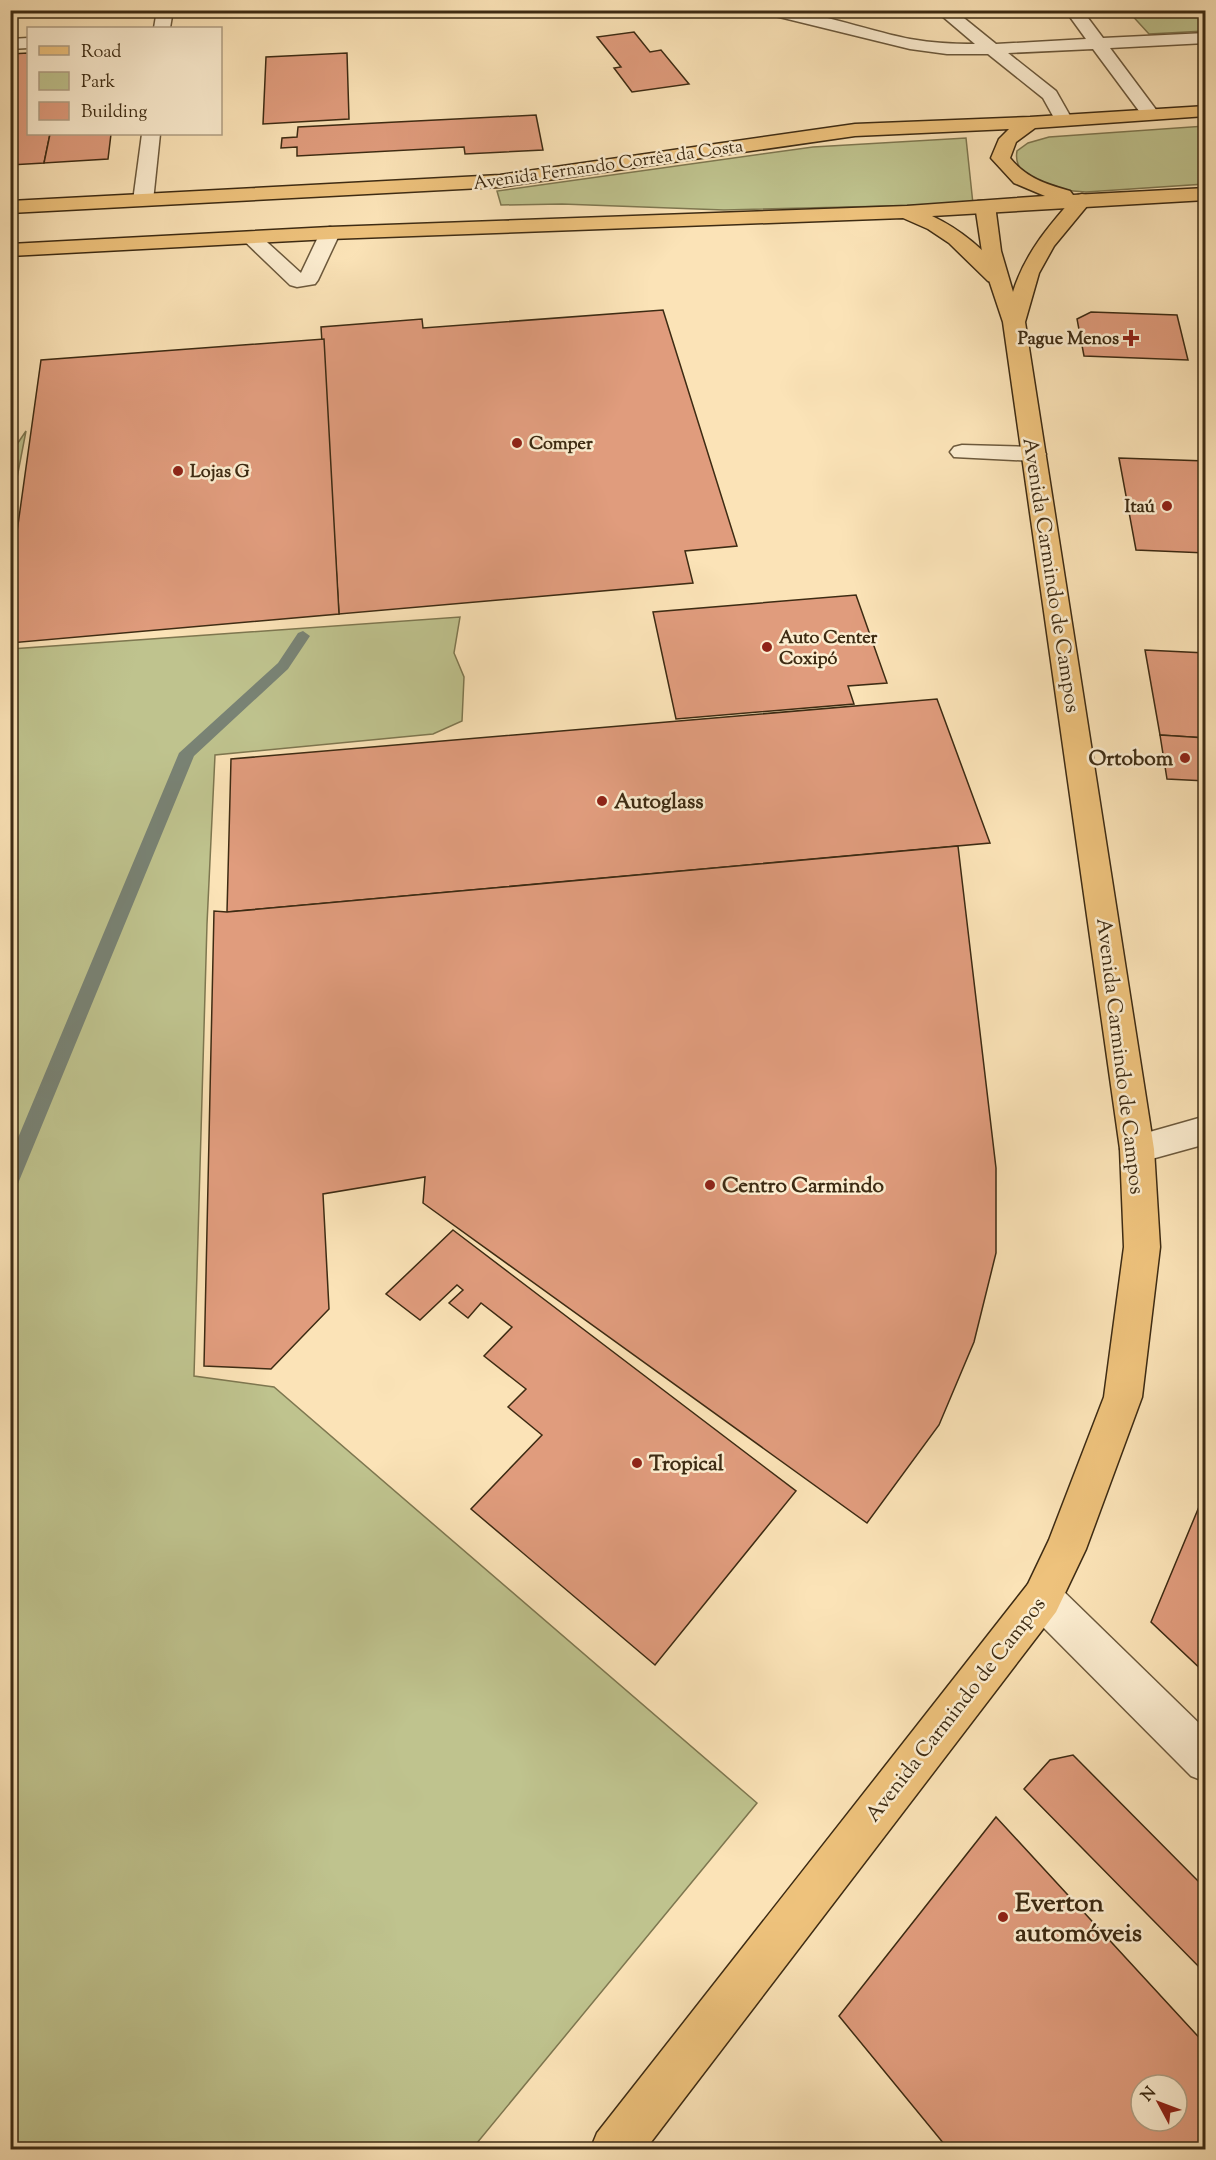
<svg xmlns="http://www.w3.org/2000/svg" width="1216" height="2160" viewBox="0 0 1216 2160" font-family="'Sorts Mill Goudy',serif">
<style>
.green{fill:#bfc38e;stroke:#7e7750;stroke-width:1.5}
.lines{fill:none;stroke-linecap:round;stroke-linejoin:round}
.stream{fill:#798375;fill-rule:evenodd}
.building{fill:#e09c7d;stroke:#3d2b13;stroke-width:1.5;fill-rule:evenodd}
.minor-casing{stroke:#6c593c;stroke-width:3}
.major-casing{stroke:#3d2b13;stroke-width:3}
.highway-casing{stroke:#3d2b13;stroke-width:3}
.minor{fill:#fcedd0;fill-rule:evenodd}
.major{fill:#eec27c;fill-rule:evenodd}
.highway{fill:#eec27c;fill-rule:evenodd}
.poi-dot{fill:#8f2418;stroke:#fcedd0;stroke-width:2}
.labels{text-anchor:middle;stroke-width:5;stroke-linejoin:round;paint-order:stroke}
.far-street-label{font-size:18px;fill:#3d2b13;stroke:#fcedd0}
.far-poi-label{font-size:18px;font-weight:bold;fill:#3d2b13;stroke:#fcedd0;text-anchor:start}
.street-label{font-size:21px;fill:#3d2b13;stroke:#fcedd0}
.poi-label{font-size:21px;font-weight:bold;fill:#3d2b13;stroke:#fcedd0;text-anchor:start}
.near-poi-label{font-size:26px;font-weight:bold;fill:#3d2b13;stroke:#fcedd0;text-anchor:start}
</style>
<rect width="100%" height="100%" fill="#fbe3b7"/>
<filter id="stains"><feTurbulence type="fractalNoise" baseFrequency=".00333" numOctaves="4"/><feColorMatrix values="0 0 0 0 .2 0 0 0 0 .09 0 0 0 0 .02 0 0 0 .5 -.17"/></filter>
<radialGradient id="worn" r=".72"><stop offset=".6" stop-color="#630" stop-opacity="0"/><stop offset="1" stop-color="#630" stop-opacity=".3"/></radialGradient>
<g class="green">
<polygon points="1128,11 1205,11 1205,31 1149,34"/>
<path d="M1205,126V184L1086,192C1063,191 1011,183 1017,151L1028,143L1049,137Z"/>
<polygon points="966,138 973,204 724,210 562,204 501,205 497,191 813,147"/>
<polygon points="26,431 11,509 11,453"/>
<polygon points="460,617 454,653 464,677 462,721 433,734 215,755 207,924 194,1376 274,1387 757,1803 472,2149 11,2149 11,649"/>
</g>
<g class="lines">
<polygon class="stream" points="303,631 310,636 288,669 194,756 19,1181 17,1187 10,1189 10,1157 179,753 278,663 298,633"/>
</g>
<g class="building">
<polygon points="634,32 650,52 661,50 689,84 632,92 614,68 621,67 597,37"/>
<polygon points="28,53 28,134 50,134 44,163 10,165 10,54"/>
<polygon points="347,53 349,119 263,124 266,57"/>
<polygon points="536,115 543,150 465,154 464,147 297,156 297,147 281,148 282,138 297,137 298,127"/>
<polygon points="50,134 111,134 108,159 44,163"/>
<polygon points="663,310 737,546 685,551 693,583 339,614 321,327 422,319 423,328"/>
<polygon points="1091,312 1177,315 1188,360 1084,356 1077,319"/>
<polygon points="324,339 339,614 10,643 10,582 41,360"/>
<polygon points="1119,458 1206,461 1206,553 1136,550"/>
<polygon points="856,595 887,683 848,686 854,704 676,719 653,612"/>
<polygon points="1145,650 1206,653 1206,738 1160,735"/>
<polygon points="937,699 990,843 227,912 231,759"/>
<polygon points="1160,735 1206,738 1206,781 1167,779"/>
<polygon points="958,846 996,1168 996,1253 974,1342 939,1425 867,1523 423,1203 425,1177 323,1194 329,1309 271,1369 204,1366 214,911 227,912"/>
<polygon points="453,1230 796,1491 655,1665 471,1509 542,1435 508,1407 526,1389 484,1356 512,1327 481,1303 468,1318 449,1303 463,1290 457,1285 420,1320 386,1294"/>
<polygon points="1206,1490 1206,1674 1151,1622"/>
<polygon points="1073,1755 1206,1889 1206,1974 1024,1789 1050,1760"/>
<path d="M996,1817L1206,2045V2150H949L839,2016ZM1141,2085H1177V2121H1141Z"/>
</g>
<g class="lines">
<g class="minor-casing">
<g id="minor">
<polygon points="157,10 173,10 170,28 154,28"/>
<path d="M765,10C817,10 860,29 910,39C932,43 953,44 975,44L935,10H954L996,44L1086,39L1065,10H1082L1103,38L1206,33V43L1110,48L1160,115L1157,119H1145L1093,49L1008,53L1056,91L1073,121L1070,125H1058L1043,98L988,54H947L910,49L767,14Z"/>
<polygon points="28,38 28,48 10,49 10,39"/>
<polygon points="142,134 160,134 153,201 150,205 136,205 133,201"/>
<polygon points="330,227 337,229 340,233 318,280 315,284 297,287 290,285 240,237 243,233 257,233 301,273 320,233 323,229"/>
<polygon points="962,445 1034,447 1042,449 1046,454 1042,459 1034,461 954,457 950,452 954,447"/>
<polygon points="1206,1116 1206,1144 1137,1163 1125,1159 1120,1149 1125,1139"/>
<polygon points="1042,1578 1056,1584 1206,1730 1206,1782 1191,1776 1028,1612 1022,1598 1028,1584"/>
</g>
</g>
<g class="major-casing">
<path id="major" d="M1082,194L1089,196L1092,200L1054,246L1039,273L1025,322L1154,1149L1160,1247L1142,1397L1086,1549L1056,1612L645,2150H590L597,2133L1028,1584L1049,1540L1104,1397L1124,1247L1120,1149L1003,322L984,265L975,205L978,201H992L995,205L1001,251L1013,292C1025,253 1049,226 1075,196Z"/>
</g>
<g class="highway-casing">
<path id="highway" d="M1206,106V116L1035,128L1016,142L1010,158C1026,178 1046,184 1070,191L1073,195L1206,188V200L932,216C960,229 987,251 1005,277L1002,281L995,283L988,281L949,243L928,229L903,218L330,239L10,256V244L330,227L907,206L1045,196L1014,183L991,158L999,139L1009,129L855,136L500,187L10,213V201L500,175L855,124L1030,117Z"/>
</g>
<use href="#minor" class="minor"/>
<use href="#major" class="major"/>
<use href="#highway" class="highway"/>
</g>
<g class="poi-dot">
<path d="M1128 329h6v6h6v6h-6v6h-6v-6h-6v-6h6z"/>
<circle cx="517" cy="443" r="6"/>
<circle cx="178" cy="471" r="6"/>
<circle cx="1167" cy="506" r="6"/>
<circle cx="767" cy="647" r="6"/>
<circle cx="1185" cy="758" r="6"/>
<circle cx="602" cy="801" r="6"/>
<circle cx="710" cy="1185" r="6"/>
<circle cx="637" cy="1463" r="6"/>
<circle cx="1003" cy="1917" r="6"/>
</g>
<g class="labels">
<g class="far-street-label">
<text transform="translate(608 164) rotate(-8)" y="6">Avenida Fernando Corrêa da Costa</text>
</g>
<g class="far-poi-label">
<text x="1119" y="344" text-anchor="end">Pague Menos</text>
<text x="529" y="449">Comper</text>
<text x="190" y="477">Lojas G</text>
<text x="1155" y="512" text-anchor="end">Itaú</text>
<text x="779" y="643">Auto Center<tspan x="779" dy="21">Coxipó</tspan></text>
</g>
<g class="street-label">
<text transform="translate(1052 575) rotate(81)" y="7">Avenida Carmindo de Campos</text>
<text transform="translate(1121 1056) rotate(83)" y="7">Avenida Carmindo de Campos</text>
<text transform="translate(955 1709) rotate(-52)" y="7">Avenida Carmindo de Campos</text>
</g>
<g class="poi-label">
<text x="1173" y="765" text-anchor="end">Ortobom</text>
<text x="614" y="808">Autoglass</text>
<text x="722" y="1192">Centro Carmindo</text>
<text x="649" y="1470">Tropical</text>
</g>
<g class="near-poi-label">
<text x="1015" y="1911">Everton<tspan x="1015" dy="30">automóveis</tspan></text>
</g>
</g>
<rect width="1216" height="2160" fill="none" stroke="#fbe3b7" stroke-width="36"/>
<rect x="12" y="12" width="1192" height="2136" fill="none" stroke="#3d2b13" stroke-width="3"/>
<rect x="18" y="18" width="1180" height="2124" fill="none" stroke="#3d2b13" stroke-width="1.5"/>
<rect x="27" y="27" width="195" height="108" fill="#fcedd0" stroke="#b09f84" stroke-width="1.5"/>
<rect x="39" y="46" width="30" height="9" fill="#eec27c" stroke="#b09f84" stroke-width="1.5"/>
<text x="81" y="57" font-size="18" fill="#3d2b13">Road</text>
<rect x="39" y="72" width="30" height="18" fill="#bfc38e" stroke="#b09f84" stroke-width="1.5"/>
<text x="81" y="87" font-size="18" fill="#3d2b13">Park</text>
<rect x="39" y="102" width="30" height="18" fill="#e09c7d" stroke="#b09f84" stroke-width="1.5"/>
<text x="81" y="117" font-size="18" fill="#3d2b13">Building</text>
<g transform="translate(1159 2103) rotate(311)"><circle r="28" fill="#fcedd0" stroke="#b09f84" stroke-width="1.5"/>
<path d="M0-4.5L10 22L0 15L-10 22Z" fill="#8f2418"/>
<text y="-9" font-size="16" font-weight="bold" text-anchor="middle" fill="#3d2b13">N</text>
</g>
<rect width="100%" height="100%" filter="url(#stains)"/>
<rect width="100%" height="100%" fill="url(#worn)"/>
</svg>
